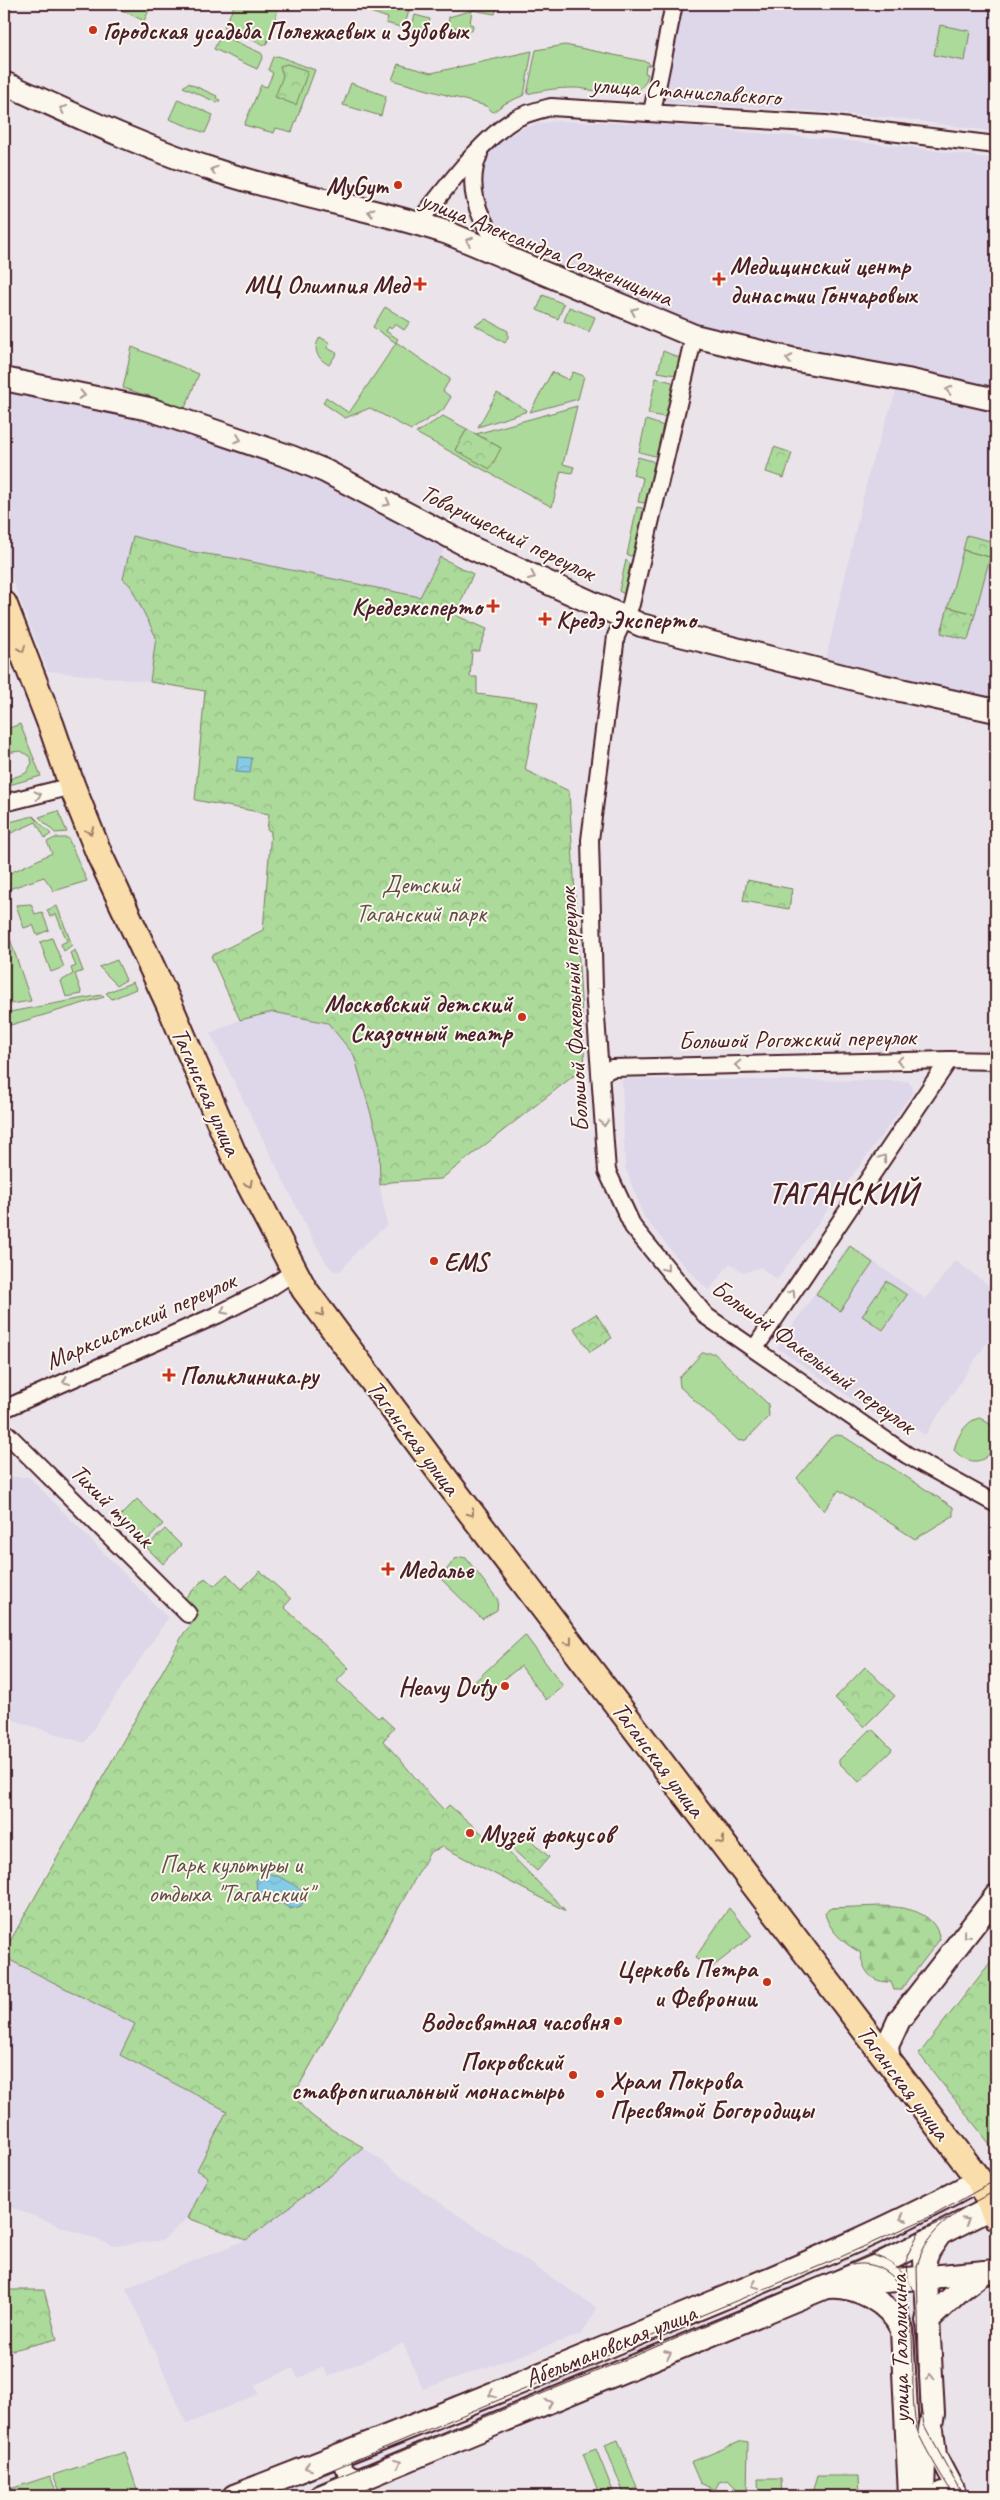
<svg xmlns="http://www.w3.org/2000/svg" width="1000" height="2500" viewBox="0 0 1000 2500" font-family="Caveat,sans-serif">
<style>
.built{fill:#ded6e9}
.green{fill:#abda9a;stroke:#7a7c62}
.forest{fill:url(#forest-firs);stroke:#7a7c62}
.park{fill:url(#park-crowns);stroke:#7a7c62}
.water{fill:url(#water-waves);stroke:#6d869b}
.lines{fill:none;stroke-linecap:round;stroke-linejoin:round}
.street-casing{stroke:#4a1f2b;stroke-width:20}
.secondary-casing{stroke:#4a1f2b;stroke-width:26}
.primary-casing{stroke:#4a1f2b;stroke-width:29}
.street{stroke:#fbf7ec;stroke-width:16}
.secondary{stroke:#fbf7ec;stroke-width:22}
.primary{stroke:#f9deab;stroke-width:25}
.tram{stroke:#4a1f2b;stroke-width:1}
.oneway{stroke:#ab9695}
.oneway2{stroke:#a27e6b}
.poi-dot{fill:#c8321e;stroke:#fbf7ec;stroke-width:2}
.labels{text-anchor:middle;stroke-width:4;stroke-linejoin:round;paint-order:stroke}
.poi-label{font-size:25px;font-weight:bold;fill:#4a1f2b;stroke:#fbf7ec;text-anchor:start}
.street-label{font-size:25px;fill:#4a1f2b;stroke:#fbf7ec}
.park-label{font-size:25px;fill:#624e47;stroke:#fbf7ec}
.district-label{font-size:30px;font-weight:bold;letter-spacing:1px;fill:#4a1f2b;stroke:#fbf7ec}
</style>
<defs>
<pattern id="forest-firs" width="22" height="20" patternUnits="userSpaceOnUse" patternTransform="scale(1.25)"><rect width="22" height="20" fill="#abda9a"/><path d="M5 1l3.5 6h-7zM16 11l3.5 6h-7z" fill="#95bb85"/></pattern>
<pattern id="park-crowns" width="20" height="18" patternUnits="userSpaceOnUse" patternTransform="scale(1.25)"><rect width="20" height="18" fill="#abda9a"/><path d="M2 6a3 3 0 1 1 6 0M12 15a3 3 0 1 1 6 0" fill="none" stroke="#95bb85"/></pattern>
<pattern id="water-waves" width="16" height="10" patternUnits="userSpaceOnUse" patternTransform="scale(1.25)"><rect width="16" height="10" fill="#85cbe6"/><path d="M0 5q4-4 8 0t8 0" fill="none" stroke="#74aec5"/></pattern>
</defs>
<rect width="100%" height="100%" fill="#eae4ea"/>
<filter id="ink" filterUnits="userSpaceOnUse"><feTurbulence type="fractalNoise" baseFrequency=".02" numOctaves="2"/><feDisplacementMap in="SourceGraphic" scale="10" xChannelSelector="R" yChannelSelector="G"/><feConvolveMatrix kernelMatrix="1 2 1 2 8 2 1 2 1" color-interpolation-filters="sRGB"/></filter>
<g filter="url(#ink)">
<g class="built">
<polygon points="680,4 996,4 996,132 905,119 785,109 666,102 662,97"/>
<polygon points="557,121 658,124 901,146 996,159 996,390 713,330 682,319 502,239 492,226 477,184 485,157 497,144 523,128 540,123"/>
<polygon points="4,387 144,418 322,478 447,544 420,597 233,558 193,552 134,536 123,579 130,585 156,637 150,682 48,671 4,559"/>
<polygon points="896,392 996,412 996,701 825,663 870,467"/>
<polygon points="273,1012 328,1023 354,1055 379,1142 380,1185 387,1225 358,1250 343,1269 337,1272 331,1269 326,1262 312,1238 210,1033 240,1020"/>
<polygon points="622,1079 908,1081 912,1086 913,1092 777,1280 760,1267 744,1273 730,1263 709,1291 678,1259 644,1217 625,1167"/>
<polygon points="849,1244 926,1299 955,1260 996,1291 996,1338 992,1335 925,1435 890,1410 883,1420 777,1348"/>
<polygon points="29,1477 168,1618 84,1743 4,1717 4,1477"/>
<polygon points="4,1957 136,2024 120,2055 227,2111 197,2170 208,2177 188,2218 163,2240 114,2246 4,2205"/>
<polygon points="363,2147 418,2188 597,2308 582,2334 423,2389 403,2343 328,2377 323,2366 298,2379 293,2368 255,2385 258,2394 187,2424 126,2288 246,2240 333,2174"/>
</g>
<g class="green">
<polygon points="110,4 147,4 151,6 144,21"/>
<polygon points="235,4 280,4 267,43 264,45 224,27"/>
<polygon points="347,4 411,4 404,28 386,23 388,18"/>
<polygon points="493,4 498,4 495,14 472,10 470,24 473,25 472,31 448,26 449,17"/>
<polygon points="415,15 430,19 426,36 410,32"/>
<polygon points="940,25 970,31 965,61 934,55"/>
<polygon points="221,35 261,53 263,56 257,69 214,49"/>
<path d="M565,45L648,62L650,65L646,66L645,73L648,74C641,109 597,88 574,88C557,88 543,90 527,94L536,50Z"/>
<polygon points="532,51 524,95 504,104 493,112 486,106 392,80 398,64 431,73"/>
<polygon points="278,56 315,70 292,132 276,128 274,133 244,125 261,85 267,87 273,73 268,70 273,57"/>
<polygon points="188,83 217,96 216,98 220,100 218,103 183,87"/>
<polygon points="351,83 386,96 381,116 343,105"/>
<polygon points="178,99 213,115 205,133 169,119"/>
<polygon points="543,295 564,304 558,319 537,310"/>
<polygon points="385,307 410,322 404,330 395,324 391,329 389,327 386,331 398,339 396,342 450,379 443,391 451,397 443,410 411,430 370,408 345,418 323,403 326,397 349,413 396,343 373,327"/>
<polygon points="569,307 595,317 589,332 564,321"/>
<polygon points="486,319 508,331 508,337 505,343 475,325"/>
<path d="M320,337L330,343L327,348L337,353L329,365C317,358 312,350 320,337Z"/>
<polygon points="132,347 199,374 185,408 123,388"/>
<polygon points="663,351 680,358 675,375 658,372"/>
<polygon points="552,372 569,380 573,372 584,376 578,399 530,412"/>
<polygon points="656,378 672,382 674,385 667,414 664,417 648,414"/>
<polygon points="497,393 527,410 525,412 478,427"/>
<polygon points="577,406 563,464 574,467 572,473 561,471 552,507 416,433 443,416 467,429 455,450 501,448 476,434"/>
<polygon points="646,420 664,426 658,453 655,456 639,452"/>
<polygon points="638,457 652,461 655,464 647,500 644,503 638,502 643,478 633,475"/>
<polygon points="637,507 642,508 644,512 634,554 631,556 627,555"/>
<polygon points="963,550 990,557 975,614 948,607"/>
<polygon points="626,560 631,565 624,594 619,591"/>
<polygon points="20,724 41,776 9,785 7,780 26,773 32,763 30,757 21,751 4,753 4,730"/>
<polygon points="58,811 67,832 55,833 39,817"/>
<polygon points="33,816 51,834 45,838 36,822 9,834 6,823"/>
<polygon points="55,838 68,838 87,881 54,891 44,877 6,890 7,894 4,896 4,876 52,853 47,842"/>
<polygon points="31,904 35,914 42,912 49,930 37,935 33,925 24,928 16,905"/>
<polygon points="57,906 72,945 64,951 61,944 67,941 56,914 50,917 47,910"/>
<polygon points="52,938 64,967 51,972 40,942"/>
<polygon points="10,939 31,1001 4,1005 4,941"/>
<polygon points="75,950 83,971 75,974 82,994 66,997 61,981 73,974 71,968 76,966 70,953"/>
<polygon points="117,960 126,980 117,985 99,967"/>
<polygon points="133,982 136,989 112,999 106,993"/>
<polygon points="101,995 104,997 4,1027 4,1013"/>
<polygon points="850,1246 873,1263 840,1311 816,1294"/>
<polygon points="702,1353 714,1353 768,1404 769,1416 746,1440 739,1441 680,1387 679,1378"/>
<path d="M980,1418L993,1426C1000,1456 976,1474 954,1450C957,1437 966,1420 980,1418Z"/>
<polygon points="837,1435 843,1436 953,1507 953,1516 915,1539 839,1490 824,1511 797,1478 830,1438"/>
<polygon points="137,1499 163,1524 143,1545 117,1519"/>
<polygon points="461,1557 466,1558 498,1600 497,1610 482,1619 440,1578 455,1559"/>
<polygon points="525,1635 563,1686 546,1700 521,1666 484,1695 473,1683"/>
<polygon points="869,1730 873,1730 892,1749 891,1751 859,1782 839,1763 839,1760"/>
<polygon points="729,1908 752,1936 711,1968 695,1958"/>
<polygon points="618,2440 637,2488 624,2494 605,2445"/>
<polygon points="742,2441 748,2442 747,2496 733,2496 735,2487 728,2480 719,2482 715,2490 700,2483 691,2462"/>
<polygon points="596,2449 615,2496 600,2496 583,2454"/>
<polygon points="125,2452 139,2496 62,2496 53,2475"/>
<polygon points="50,2476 58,2496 4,2496 4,2491"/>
<polygon points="817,2476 859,2476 860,2496 759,2496 758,2479 781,2479 782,2496 811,2496"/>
</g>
<path class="forest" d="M880,1906C904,1907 934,1910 940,1939L901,1990H894L891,1982C870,1983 863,1970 860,1952C845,1945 828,1929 825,1913L829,1908Z"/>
<g class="park">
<polygon points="287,64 308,71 296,105 275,97 283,76 280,66"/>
<polygon points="467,429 501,448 490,469 455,450"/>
<polygon points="774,447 792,453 784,478 766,472"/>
<polygon points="967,535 994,542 990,557 963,550"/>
<polygon points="133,536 193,552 233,558 420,597 440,557 473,574 455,615 487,629 479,651 472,651 470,677 477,677 477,694 538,702 525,770 569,791 585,1067 441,1179 390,1182 380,1185 379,1142 354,1055 328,1023 273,1012 240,1020 211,956 263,930 271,831 267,830 269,814 195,800 205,691 150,682 156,637 130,585 123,579"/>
<polygon points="948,607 975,614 968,640 941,633"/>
<polygon points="747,880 792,889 789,909 743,901"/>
<polygon points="886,1281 907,1295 883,1330 862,1316"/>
<polygon points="596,1314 612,1338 590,1352 574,1328"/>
<polygon points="165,1529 181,1545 163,1564 146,1547"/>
<path d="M260,1571L291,1599L284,1607L349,1668L337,1681L378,1718L381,1716L394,1728L383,1741C405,1763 422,1788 444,1810L449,1805L486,1837L496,1839L566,1911L443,1847L430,1852L295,2093C299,2115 344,2136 363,2147L333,2174L246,2240L188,2218L208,2177L197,2170L227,2111L120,2055L135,2024L4,1957V1952L184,1633L199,1615L183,1600L205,1578L214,1586L227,1574L242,1589Z"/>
<polygon points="865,1667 895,1696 864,1727 835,1698"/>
<polygon points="523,1833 549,1857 537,1871 510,1847"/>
<polygon points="996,1955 996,2152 919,2054"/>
<polygon points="4,2290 44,2290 57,2339 9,2351 4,2333"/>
</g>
<g class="water">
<polygon points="238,757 252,758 250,773 236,772"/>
<path d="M265,1873C279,1875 291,1882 302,1891L304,1899L301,1906L290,1909L283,1904L272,1902L267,1896L257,1892L256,1880Z"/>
</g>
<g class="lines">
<g class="street-casing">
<g id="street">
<polyline points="652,112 674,4"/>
<path d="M479,154C463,192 483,228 508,256"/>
<path d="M418,223C444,191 480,140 515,119C526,113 539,110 551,107L825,124L996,145"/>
<polyline points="694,336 631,604 616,636 590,840 594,989 607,1171 633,1227 706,1316 907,1455 996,1504"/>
<polyline points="4,803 72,786"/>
<polyline points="601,1074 612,1068 949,1060 996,1061"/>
<polyline points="755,1348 949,1060"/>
<polyline points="4,1409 217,1315 268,1289 294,1272"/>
<polyline points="4,1431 188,1614"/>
<polyline points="935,2429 938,2456 959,2496"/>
<path d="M351,2450C333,2463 345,2476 363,2478"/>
<polyline points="930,2496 942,2490 954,2494"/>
</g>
</g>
<g class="secondary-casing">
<g id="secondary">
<path d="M4,83C73,114 144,148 217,171C293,196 373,208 448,233L694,336L791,359L907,380L996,400"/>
<polyline points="4,379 149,409 291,457 325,471 474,549 641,625 882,686 996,711"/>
<polyline points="889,2062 887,2046 899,2020 996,1896"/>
<polyline points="852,2284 996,2271"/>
<path d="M827,2287C856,2284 890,2303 902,2330L910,2496"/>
<polyline points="927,2321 960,2290 984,2272"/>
<path d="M234,2496C385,2438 534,2378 683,2315C783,2273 885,2232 979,2180L994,2191"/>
<polyline points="321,2496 826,2287 874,2267 991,2208"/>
<polyline points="923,2496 924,2460 933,2414 925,2260 929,2250 940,2234"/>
</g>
</g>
<g class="primary-casing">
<polyline id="primary" points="4,604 51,725 72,786 100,856 169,1004 233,1153 304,1289 449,1484 979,2180 996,2217"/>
</g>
<use href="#street" class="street"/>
<use href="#secondary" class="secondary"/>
<use href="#primary" class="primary"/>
<g class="tram">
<path d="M868,2254C891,2259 909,2273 915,2297"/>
<path d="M852,2265C873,2260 895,2272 904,2293C918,2327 909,2387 916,2426C919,2440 945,2481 954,2496"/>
<polyline points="908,2281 907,2256 919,2232"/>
<polyline points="269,2496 834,2260 936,2214 996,2180"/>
<polyline points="292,2496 639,2354 801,2285 950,2218"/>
<path d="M963,2496L924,2425L920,2401L917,2267C927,2224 962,2211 996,2190"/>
</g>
</g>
<defs><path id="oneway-chevron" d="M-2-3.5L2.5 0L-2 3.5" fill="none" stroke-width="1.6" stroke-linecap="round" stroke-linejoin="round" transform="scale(1.25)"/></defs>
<g class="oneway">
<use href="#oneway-chevron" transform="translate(63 109) rotate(-156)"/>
<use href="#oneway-chevron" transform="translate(214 170) rotate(-161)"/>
<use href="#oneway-chevron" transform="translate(371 212) rotate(-167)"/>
<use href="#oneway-chevron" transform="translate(469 241) rotate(-159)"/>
<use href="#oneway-chevron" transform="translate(634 311) rotate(-156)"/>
<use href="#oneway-chevron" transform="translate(789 359) rotate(-168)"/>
<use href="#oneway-chevron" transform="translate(949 390) rotate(-167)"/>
<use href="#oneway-chevron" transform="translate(82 395) rotate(12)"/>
<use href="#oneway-chevron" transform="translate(238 439) rotate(19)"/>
<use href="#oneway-chevron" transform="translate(387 503) rotate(28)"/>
<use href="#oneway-chevron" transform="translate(532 576) rotate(24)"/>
<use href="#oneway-chevron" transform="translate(38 795) rotate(-14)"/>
<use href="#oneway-chevron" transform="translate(900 1061) rotate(179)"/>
<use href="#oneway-chevron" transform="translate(738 1065) rotate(179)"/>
<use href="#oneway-chevron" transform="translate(604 1123) rotate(87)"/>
<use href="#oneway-chevron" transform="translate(883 1158) rotate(-56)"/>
<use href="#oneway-chevron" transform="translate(666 1268) rotate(51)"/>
<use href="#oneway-chevron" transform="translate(792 1293) rotate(-56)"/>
<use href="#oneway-chevron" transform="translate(224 1311) rotate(153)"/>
<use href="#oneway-chevron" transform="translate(66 1381) rotate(156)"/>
<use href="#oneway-chevron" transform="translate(966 1935) rotate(128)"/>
<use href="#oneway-chevron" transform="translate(903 2218) rotate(155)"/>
<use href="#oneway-chevron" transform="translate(966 2221) rotate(-27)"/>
<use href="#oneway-chevron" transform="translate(755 2285) rotate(157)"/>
<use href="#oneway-chevron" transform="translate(668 2354) rotate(-23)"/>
<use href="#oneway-chevron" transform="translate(930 2377) rotate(-93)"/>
<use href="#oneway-chevron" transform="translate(492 2394) rotate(158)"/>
<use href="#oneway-chevron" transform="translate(549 2403) rotate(-22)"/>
<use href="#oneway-chevron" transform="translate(398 2463) rotate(-22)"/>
<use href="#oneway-chevron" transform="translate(308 2467) rotate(159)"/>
</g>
<g class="oneway2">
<use href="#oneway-chevron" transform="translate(22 649) rotate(68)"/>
<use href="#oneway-chevron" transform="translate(90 831) rotate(67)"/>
<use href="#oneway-chevron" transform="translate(249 1184) rotate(63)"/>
<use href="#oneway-chevron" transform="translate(321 1313) rotate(55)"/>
<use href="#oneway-chevron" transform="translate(471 1513) rotate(53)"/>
<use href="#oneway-chevron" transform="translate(569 1642) rotate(53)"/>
<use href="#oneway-chevron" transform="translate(721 1841) rotate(53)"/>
</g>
</g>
<g class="poi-dot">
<circle cx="93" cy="30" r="5"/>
<circle cx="398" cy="185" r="5"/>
<path d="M716.5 271.5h5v5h5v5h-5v5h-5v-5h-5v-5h5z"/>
<path d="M417.5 276.5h5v5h5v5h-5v5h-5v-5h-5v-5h5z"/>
<path d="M490.5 598.5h5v5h5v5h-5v5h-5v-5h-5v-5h5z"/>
<path d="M542.5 611.5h5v5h5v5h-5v5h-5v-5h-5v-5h5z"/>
<circle cx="522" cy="1017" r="5"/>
<circle cx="434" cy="1261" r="5"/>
<path d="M166.5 1367.5h5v5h5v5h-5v5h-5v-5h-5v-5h5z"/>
<path d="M385.5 1561.5h5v5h5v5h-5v5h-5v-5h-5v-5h5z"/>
<circle cx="505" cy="1686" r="5"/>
<circle cx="470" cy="1833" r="5"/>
<circle cx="767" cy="1982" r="5"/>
<circle cx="618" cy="2021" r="5"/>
<circle cx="573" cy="2075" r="5"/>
<circle cx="600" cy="2094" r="5"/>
</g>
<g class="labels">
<g class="poi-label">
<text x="103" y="39">Городская усадьба Полежаевых и Зубовых</text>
<text x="388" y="194" text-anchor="end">MyGym</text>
<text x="730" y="274">Медицинский центр<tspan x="730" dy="29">династии Гончаровых</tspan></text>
<text x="409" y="293" text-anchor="end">МЦ Олимпия Мед</text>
<text x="482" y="615" text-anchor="end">Кредеэксперто</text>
<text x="556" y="628">Кредэ Эксперто</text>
<text x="512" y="1012" text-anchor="end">Московский детский<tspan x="512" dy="29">Сказочный театр</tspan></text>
<text x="444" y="1270">EMS</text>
<text x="180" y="1384">Поликлиника.ру</text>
<text x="399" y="1578">Медалье</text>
<text x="495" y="1695" text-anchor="end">Heavy Duty</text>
<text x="480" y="1842">Музей фокусов</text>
<text x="757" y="1977" text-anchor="end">Церковь Петра<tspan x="757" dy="29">и Февронии</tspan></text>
<text x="608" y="2030" text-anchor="end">Водосвятная часовня</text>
<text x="563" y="2070" text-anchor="end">Покровский<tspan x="563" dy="29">ставропигиальный монастырь</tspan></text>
<text x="610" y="2089">Храм Покрова<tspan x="610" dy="29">Пресвятой Богородицы</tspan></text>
</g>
<g class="street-label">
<text transform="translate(686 90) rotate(4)" y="9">улица Станиславского</text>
<text transform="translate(547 248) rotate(22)" y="9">улица Александра Солженицына</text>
<text transform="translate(508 532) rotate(26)" y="9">Товарищеский переулок</text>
<text transform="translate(573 1010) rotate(-93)" y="9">Большой Факельный переулок</text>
<text transform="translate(797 1038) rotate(-1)" y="9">Большой Рогожский переулок</text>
<text transform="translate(207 1091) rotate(66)" y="9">Таганская улица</text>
<text transform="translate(140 1320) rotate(-24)" y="9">Марксистский переулок</text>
<text transform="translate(814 1356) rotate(36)" y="9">Большой Факельный переулок</text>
<text transform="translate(414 1437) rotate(53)" y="9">Таганская улица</text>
<text transform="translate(113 1505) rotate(45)" y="9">Тихий тупик</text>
<text transform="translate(659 1759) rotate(53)" y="9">Таганская улица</text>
<text transform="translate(904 2082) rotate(53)" y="9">Таганская улица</text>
<text transform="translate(610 2345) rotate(-22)" y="9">Абельмановская улица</text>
<text transform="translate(899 2349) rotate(-91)" y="9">улица Талалихина</text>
</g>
<g class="park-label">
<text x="421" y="893">Детский<tspan x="421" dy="29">Таганский парк</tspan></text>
<text x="231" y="1873">Парк культуры и<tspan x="231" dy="29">отдыха "Таганский"</tspan></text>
</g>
<g class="district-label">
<text x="843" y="1203">ТАГАНСКИЙ</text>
</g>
</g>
<rect width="1000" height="2500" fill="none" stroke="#fbf7ec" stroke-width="20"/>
<rect x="10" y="10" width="980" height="2480" fill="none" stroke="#4a1f2b" stroke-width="2" filter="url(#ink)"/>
</svg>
